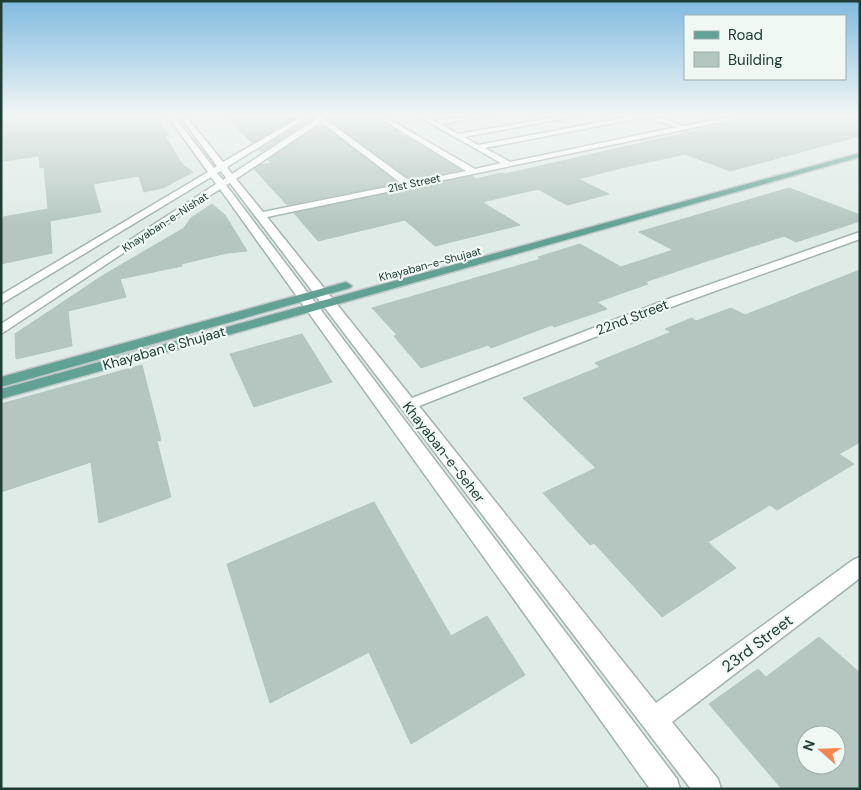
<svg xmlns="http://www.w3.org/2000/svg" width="861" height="790" viewBox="0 0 861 790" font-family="'DM Sans',sans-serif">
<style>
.building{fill:#b4c6bf;stroke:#b1c5be;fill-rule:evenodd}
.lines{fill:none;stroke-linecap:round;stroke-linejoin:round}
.minor-casing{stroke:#a2b3ae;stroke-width:3}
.major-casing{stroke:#c1c8c7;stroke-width:3}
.minor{fill:#fff;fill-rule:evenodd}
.major{fill:#62a295;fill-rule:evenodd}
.labels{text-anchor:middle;stroke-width:4.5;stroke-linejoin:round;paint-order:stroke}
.far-street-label{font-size:11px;fill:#203c36;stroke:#f0f8f4}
.street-label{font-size:14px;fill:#203c36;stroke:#f0f8f4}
.near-street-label{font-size:16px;fill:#203c36;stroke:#f0f8f4}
</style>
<rect width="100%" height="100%" fill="#dfebe6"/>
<g class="building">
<polygon points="14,115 117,115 119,119 155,115 169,136 165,136 182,164 193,172 163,188 144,192 139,176 93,184 101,212 50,221 52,253 1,264 3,217 48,209 44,167 40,168 39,156 4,161 3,119"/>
<polygon points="224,115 301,115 252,143"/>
<polygon points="310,115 313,119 261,152 259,150 309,119"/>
<polygon points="332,115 370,115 461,170 411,180 328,119"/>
<polygon points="764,115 839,115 860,120 860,136 730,171 685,154 621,168 578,179 609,194 567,205 538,189 482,202 520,225 435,246 405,220 318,241 294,213 472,176 476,179 502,173 505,174"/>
<polygon points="321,124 398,183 287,205 254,169 260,165 272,163 268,160"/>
<polygon points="789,188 860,215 860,221 796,242 784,236 698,264 645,282 648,284 597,302 607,309 554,327 552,325 491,348 488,345 421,368 394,336 397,335 372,308 541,259 538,257 580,244 621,267 673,250 639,232"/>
<polygon points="212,204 225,215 247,251 227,253 181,264 182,266 120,279 126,297 68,311 72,346 16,359 15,334 102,276 184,228 191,218"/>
<polygon points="860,270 860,442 839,454 854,464 777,510 770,505 708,542 736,568 662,617 594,543 590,545 543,493 596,468 523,398 600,367 595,363 671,332 665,329 692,318 696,321 731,308 745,315"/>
<polygon points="302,334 332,382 254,407 230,354"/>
<polygon points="142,365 161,440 157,441 171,497 99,523 91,462 1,492 1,404"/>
<polygon points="374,502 451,636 487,616 525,675 411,744 369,652 270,703 227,564"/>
<path d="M819,637L860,673V789H782L709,704L758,669L766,677ZM806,735H836V765H806Z"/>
</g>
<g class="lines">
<g class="minor-casing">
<g id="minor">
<polygon points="1,115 12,115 1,118"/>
<path d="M167,115H173L214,168L217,166L179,115H185L223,162L304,115H308V117L227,167L232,174L316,119L312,115L321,116L330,115L325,119L411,182L466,171L375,115H382L475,169L501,163L416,115H423L435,121L480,115H494L441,124L458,134L570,115H582L464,137L478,145L638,115H652L684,126L738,115H748L745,117L267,217L412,398L671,298L860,232V239L679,304L419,406L656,703L853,560L860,557V578L672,722L718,779L721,789H691L230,183L226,185L677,779L680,789H650L220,189L1,334V324L216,184L211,177L1,304V295L208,172ZM646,117L677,127L510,162L485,148ZM321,122L402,184L263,212L236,179ZM221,171L226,178L223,180L217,173Z"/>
</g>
</g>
<g class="major-casing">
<g id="major">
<polygon points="860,153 860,157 1,399 1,389"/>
<polygon points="346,282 352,286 350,288 1,387 1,377"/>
</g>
</g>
<use href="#minor" class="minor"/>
<use href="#major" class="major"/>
</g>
<linearGradient id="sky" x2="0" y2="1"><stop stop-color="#80bae0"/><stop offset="0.51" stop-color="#f1f6f4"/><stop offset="1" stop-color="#f1f6f4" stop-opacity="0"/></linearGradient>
<rect width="861" height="225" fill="url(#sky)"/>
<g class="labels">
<g class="far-street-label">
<text transform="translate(414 183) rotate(-12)" y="4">21st Street</text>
<text transform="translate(165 222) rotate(-33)" y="4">Khayaban-e-Nishat</text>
<text transform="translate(430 264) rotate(-15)" y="4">Khayaban-e-Shujaat</text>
</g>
<g class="street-label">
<text transform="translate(632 317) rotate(-21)" y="5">22nd Street</text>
<text transform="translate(164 348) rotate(-16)" y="5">Khayaban e Shujaat</text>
<text transform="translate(444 452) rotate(52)" y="5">Khayaban-e-Seher</text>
</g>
<g class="near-street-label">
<text transform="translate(757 643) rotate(-37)" y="6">23rd Street</text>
</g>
</g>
<rect width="861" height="790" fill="none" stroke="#203c36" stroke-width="5"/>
<rect x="684" y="15" width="162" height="65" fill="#f0f8f4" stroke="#9dada8"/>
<rect x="694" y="31" width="25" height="8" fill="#62a295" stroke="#9dada8"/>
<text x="728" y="40" font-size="15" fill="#203c36">Road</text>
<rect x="694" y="52" width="25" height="15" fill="#b4c6bf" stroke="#9dada8"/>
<text x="728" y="65" font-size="15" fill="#203c36">Building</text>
<g transform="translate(821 750) rotate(290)"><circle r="24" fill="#f0f8f4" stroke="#9dada8"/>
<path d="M0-4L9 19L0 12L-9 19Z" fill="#f78351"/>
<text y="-8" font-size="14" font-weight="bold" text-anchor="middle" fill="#203c36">N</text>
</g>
</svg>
